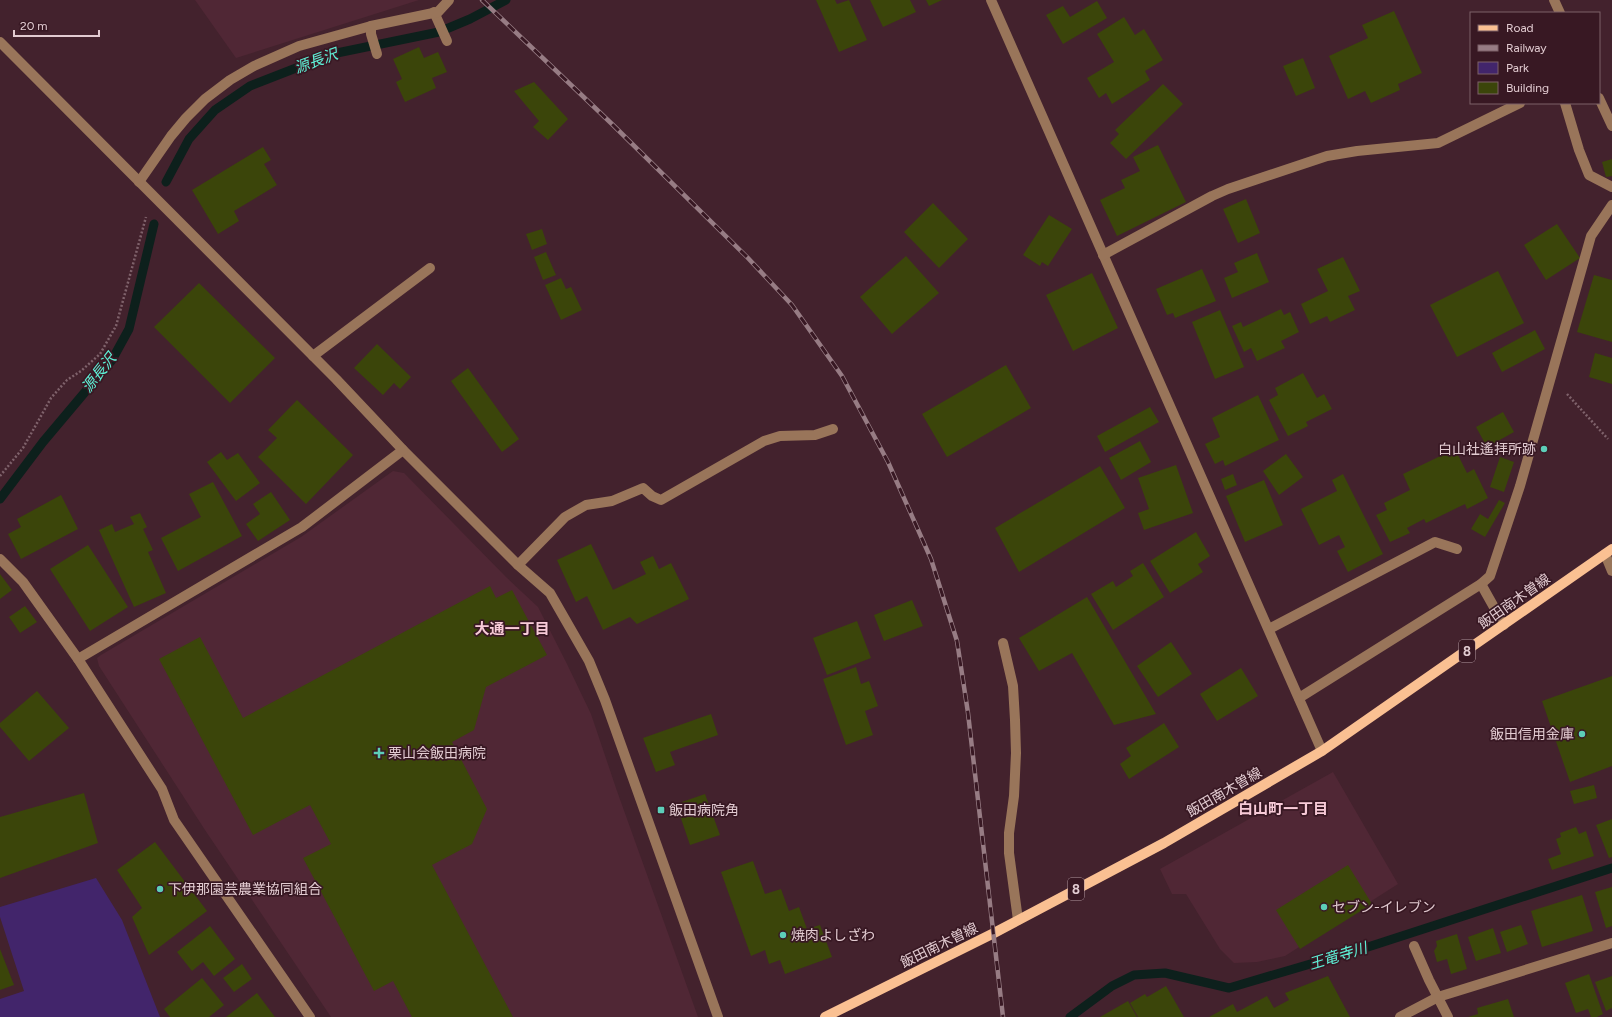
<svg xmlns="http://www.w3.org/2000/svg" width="1612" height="1017" viewBox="0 0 1612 1017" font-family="Figtree,'Noto Sans JP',sans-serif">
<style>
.built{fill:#502735}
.green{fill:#42256b}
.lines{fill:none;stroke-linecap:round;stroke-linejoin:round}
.stream{stroke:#0d201c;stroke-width:9}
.building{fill:#3b450a}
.path{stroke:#7f626b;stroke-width:2.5;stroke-dasharray:2 2;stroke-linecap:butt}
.minor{stroke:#99755a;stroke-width:10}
.major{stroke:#fac092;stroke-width:10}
.rail-casing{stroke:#977c84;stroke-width:4.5}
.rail{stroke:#381823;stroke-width:3;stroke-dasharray:9;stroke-linecap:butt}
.poi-dot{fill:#5dceb9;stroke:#381823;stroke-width:1.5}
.labels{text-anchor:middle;stroke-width:3.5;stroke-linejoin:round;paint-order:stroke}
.shield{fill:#381823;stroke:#af959d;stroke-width:1}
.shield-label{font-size:13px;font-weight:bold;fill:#e2cbd1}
.poi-label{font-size:14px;fill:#e2cbd1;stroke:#381823;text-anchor:start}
.street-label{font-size:14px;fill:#e2cbd1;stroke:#381823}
.water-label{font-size:15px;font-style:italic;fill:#5ef0d6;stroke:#381823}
.neighbourhood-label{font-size:15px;font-weight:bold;fill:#f7cad7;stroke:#381823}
</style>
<rect width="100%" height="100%" fill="#43222d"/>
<g class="built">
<polygon points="195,0 419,0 236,58"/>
<polygon points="393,471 404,473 506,577 538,607 567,664 591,714 617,791 698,1017 331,1017 205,830 99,666 97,658 101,655 301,537"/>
<polygon points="1333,772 1398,884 1285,956 1257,962 1234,963 1220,949 1186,894 1172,894 1160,869"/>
</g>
<polygon class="green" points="96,878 122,920 160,1017 0,1017 0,999 24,991 0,917 0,907"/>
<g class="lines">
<g class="stream">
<polyline points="166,182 189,139 215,110 250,86 332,54 439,32 470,19 506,0"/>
<polyline points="0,499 43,442 112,360 129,329 154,224"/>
<polyline points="1070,1017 1112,986 1134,975 1165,973 1229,988 1368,947 1612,868"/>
</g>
</g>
<g class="building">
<polygon points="816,0 835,0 837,4 849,0 867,40 839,52"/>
<polygon points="870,0 910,0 916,12 883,27"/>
<polygon points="926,0 942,0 929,6"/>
<polygon points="1097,1 1107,18 1063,44 1046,15 1063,6 1070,17"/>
<polygon points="1394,11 1422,73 1398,84 1400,90 1371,103 1365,91 1348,99 1329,56 1368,38 1362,25"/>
<polygon points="1124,17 1135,35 1144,29 1163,60 1145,71 1150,80 1112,104 1106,93 1099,98 1087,78 1114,62 1097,34"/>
<polygon points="419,47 424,58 438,52 447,72 432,78 436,88 405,102 396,82 402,79 393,59"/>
<polygon points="1303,58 1315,88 1296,96 1283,66"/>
<polygon points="534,82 568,119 548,140 533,127 539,121 514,91"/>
<polygon points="1163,84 1183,104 1126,159 1110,143 1119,134 1115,130"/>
<polygon points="1158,145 1186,202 1117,236 1100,200 1125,188 1121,180 1140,171 1133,157"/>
<polygon points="263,147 271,160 264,164 277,185 234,211 239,221 218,234 192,190"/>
<polygon points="1612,159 1612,176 1606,177 1602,162"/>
<polygon points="1246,199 1260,233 1238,243 1223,209"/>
<polygon points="933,203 968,239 939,268 904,232"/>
<polygon points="1049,215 1072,229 1048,266 1042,262 1040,266 1023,255"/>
<polygon points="1557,224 1580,258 1546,280 1524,245"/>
<polygon points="542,229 547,244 532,250 526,234"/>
<polygon points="546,252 556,275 543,280 534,257"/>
<polygon points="1257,253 1269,282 1232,298 1224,278 1238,272 1234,263"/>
<polygon points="906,256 939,293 892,334 860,297"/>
<polygon points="1343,257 1360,291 1348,296 1355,310 1330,322 1327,316 1310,324 1301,304 1328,291 1317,269"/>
<polygon points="1202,269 1216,301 1175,318 1173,313 1167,315 1156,289"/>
<polygon points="1498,271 1524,323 1457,357 1430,305"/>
<polygon points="1092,273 1118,328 1073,351 1046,295"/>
<polygon points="1594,275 1612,280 1612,342 1577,332"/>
<polygon points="561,278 566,289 571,287 582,310 561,320 545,285"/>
<polygon points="199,283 275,358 230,403 154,327"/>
<polygon points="1281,309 1284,315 1290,312 1299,332 1281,341 1285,348 1257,361 1251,348 1244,352 1232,326 1241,322 1243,327"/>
<polygon points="1220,310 1244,367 1215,379 1192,322"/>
<polygon points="1535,330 1545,349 1502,372 1492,353"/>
<polygon points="377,344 411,377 400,389 394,383 383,395 354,368"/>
<polygon points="1595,353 1612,358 1612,384 1589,377"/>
<polygon points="1006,365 1031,408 947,457 922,414"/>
<polygon points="468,368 519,439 502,452 451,381"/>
<polygon points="1303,373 1317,398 1324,394 1332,409 1306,422 1308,426 1288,436 1269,400 1278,395 1275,388"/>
<polygon points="1258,395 1279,440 1225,466 1223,460 1215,464 1205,444 1220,437 1212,418"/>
<polygon points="297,400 353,455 306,504 258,457 277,438 268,430"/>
<polygon points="1150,407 1159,422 1105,452 1097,436"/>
<polygon points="1503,412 1514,432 1487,447 1476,427"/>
<polygon points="1140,441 1151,462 1121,480 1109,458"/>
<polygon points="1455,449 1467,473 1474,469 1488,498 1467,509 1465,504 1426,523 1424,519 1407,528 1410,533 1390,542 1376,515 1387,510 1384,503 1410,490 1403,474"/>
<polygon points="221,452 227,460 238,453 260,483 236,501 207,462"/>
<polygon points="1286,454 1303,477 1279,495 1263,471"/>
<polygon points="1500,457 1514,462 1504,492 1490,487"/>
<polygon points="1176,465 1193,513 1144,530 1138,513 1149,509 1138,478"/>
<polygon points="1100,466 1125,508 1019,572 995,528"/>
<polygon points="1233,474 1237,485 1225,490 1221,479"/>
<polygon points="1343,474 1383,554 1348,572 1337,551 1345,547 1339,535 1319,545 1301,509 1337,491 1332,480"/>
<polygon points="1264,480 1283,525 1245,542 1226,496"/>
<polygon points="213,482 242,536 178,571 161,538 201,517 189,494"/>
<polygon points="271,492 290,520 258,541 246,524 260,514 253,504"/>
<polygon points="61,495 78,529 21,559 8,534 21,527 17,519"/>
<polygon points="1499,500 1505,503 1485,537 1471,529 1480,514 1488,519"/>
<polygon points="140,513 147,527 143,529 153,550 148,552 166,593 134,607 99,530 112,524 115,532 134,524 130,517"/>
<polygon points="1196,532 1210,556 1198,564 1203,572 1170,593 1150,561"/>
<polygon points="591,544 613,590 646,574 640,562 653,556 659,569 671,563 689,599 637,624 630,617 603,630 587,596 576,602 557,560"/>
<polygon points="88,545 128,607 90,631 50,569"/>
<polygon points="1143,563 1164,597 1113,630 1091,594 1113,581 1116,587 1133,576 1130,571"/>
<polygon points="0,574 12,590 0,599"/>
<polygon points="490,586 496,598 512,590 547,655 486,687 474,730 452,742 487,809 472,844 432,865 513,1017 412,1017 393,981 374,991 303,858 331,844 310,805 253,835 159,659 200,637 243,718"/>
<polygon points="1087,597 1156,714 1114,725 1072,653 1039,671 1019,638"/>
<polygon points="912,600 923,626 884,641 874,615"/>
<polygon points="25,606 37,622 20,633 9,617"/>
<polygon points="857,621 871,658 827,675 813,638"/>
<polygon points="1171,642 1192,674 1158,697 1137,666"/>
<polygon points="856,667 861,684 869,681 878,706 865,711 873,735 846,745 823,679"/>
<polygon points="1241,668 1258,696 1217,721 1200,694"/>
<polygon points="1612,676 1612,766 1570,782 1542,701"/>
<polygon points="37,691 69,728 29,761 0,727 0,723"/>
<polygon points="711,714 718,735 670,752 675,765 656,772 643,738"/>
<polygon points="1164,723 1179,747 1129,779 1120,764 1131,756 1126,748"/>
<polygon points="1594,785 1597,798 1574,804 1570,791"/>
<polygon points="84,793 98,843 0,878 0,817"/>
<polygon points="705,794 720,835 690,845 676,804"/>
<polygon points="1612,819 1612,857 1609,858 1596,825"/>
<polygon points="1576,827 1579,834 1586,831 1594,856 1552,870 1548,859 1561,854 1556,839 1561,837 1560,833"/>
<polygon points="155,842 207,911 149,955 132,917 142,908 117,870"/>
<polygon points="753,861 765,894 781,889 789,911 799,907 807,929 820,925 832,957 785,974 780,960 769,964 765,950 751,956 721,872"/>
<polygon points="1348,865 1372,904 1300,949 1276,910"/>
<polygon points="1612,887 1612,926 1606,928 1595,892"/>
<polygon points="1582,895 1593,931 1542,947 1531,911"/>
<polygon points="1521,925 1528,944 1507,952 1500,932"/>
<polygon points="210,926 235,959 214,976 203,962 192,971 177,952"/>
<polygon points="1493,928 1501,953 1476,961 1468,937"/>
<polygon points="1457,934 1467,969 1451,974 1447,959 1437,962 1434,951 1437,946 1436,941"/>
<polygon points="0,949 14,985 0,990"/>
<polygon points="242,964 252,979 234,992 223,978"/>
<polygon points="1589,974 1603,1014 1597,1017 1591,1017 1588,1009 1576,1013 1565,983"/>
<polygon points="1328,976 1350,1017 1209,1017 1233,1004 1237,1012 1267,996 1274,1008 1289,1000 1285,993"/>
<polygon points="1612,976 1612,1008 1606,1011 1595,982"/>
<polygon points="202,978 224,1005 209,1017 170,1017 164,1009"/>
<polygon points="1166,986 1184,1017 1138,1017 1130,1003 1145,994 1147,997"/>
<polygon points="257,993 275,1017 226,1017"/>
<polygon points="1508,999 1514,1017 1468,1017 1478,1014 1477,1008"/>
<polygon points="1128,1001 1137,1017 1100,1017"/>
</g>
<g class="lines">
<g class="path">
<polyline points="1567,394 1608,439"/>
<polyline points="0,476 23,448 51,398 67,380 81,371 100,354 116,326 146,217"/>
</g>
<g class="minor">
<polyline points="991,0 1322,751"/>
<polyline points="1554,0 1560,13"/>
<polyline points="434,12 447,41"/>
<polyline points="371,26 371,34 377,54"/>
<polyline points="0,42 336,379 403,450 518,565 550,593 589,661 605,700 718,1017"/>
<polyline points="1599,98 1612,126"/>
<polyline points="1565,103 1579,150 1589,175 1612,187"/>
<polyline points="139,182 171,136 186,118 205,99 230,80 254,66 299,46 371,26 438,12 449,0"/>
<polyline points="1103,255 1212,196 1228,189 1327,156 1357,151 1438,143 1520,103"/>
<polyline points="313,356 430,268"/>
<polyline points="1605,554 1612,571"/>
<polyline points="0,559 23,582 78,659 162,789 174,820 310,1017"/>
<polyline points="518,565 565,517 586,505 612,501 643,488 652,496 661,500 764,441 780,436 815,435 833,429"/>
<polyline points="1481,584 1504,625"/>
<polyline points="1269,629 1435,542 1457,549"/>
<polyline points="1003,643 1013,686 1015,720 1016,753 1014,796 1009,833 1009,853 1018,920"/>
<polyline points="78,659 302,527 403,450"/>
<polyline points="1299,698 1481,584 1490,576 1520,486 1591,236 1612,205"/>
<polyline points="1414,946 1429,980 1448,1017"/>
<polyline points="1400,1017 1438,997 1612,943"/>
</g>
<polyline class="major" points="825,1017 994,933 1164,843 1322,751 1612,549"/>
<g class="rail-casing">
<polyline id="rail" points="482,0 613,125 747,257 792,305 842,376 888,462 931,559 957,641 968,713 1003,1017"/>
</g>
<use href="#rail" class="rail"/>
</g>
<g class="poi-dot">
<circle cx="1544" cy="449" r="4"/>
<circle cx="1582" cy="734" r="4"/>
<path d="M377 747h4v4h4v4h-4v4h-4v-4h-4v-4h4z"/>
<rect x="657" y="806" width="8" height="8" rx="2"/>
<circle cx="160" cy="889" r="4"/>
<circle cx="1324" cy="907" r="4"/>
<circle cx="783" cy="935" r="4"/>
</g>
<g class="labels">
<g class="shield">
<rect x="1459" y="640" width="16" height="22" rx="3"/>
<rect x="1068" y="878" width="16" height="22" rx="3"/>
</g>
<g class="shield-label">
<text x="1467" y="656">8</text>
<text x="1076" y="894">8</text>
</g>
<g class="poi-label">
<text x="1536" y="454" text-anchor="end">白山社遙拝所跡</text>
<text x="1574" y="739" text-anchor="end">飯田信用金庫</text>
<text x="388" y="758">栗山会飯田病院</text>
<text x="669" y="815">飯田病院角</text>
<text x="168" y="894">下伊那園芸農業協同組合</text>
<text x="1332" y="912">セブン-イレブン</text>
<text x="791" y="940">焼肉よしざわ</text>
</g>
<g class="street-label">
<text transform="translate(1514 601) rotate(-35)" y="5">飯田南木曽線</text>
<text transform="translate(1224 792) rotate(-30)" y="5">飯田南木曽線</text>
<text transform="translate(939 945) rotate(-26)" y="5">飯田南木曽線</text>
</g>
<g class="water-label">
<text transform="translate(316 61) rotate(-20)" y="5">源長沢</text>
<text transform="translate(99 373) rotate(-52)" y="5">源長沢</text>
<text transform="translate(1338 956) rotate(-17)" y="5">王竜寺川</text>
</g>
<g class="neighbourhood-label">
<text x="512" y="634">大通一丁目</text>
<text x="1283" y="814">白山町一丁目</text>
</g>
</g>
<rect x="1470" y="12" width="130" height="92" fill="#381823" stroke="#7c6069"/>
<rect x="1478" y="25" width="20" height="6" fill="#fac092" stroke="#7c6069"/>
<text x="1506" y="32" font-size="12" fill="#e2cbd1">Road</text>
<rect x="1478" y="45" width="20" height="6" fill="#977c84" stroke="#7c6069"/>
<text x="1506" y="52" font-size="12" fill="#e2cbd1">Railway</text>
<rect x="1478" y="62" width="20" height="12" fill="#42256b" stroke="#7c6069"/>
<text x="1506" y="72" font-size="12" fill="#e2cbd1">Park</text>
<rect x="1478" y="82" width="20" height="12" fill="#3b450a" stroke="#7c6069"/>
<text x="1506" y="92" font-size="12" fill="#e2cbd1">Building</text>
<path d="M14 30v6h85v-6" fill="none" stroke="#e2cbd1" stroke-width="2"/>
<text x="20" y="30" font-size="12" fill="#e2cbd1" stroke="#381823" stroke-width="3" paint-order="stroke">20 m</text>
</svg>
